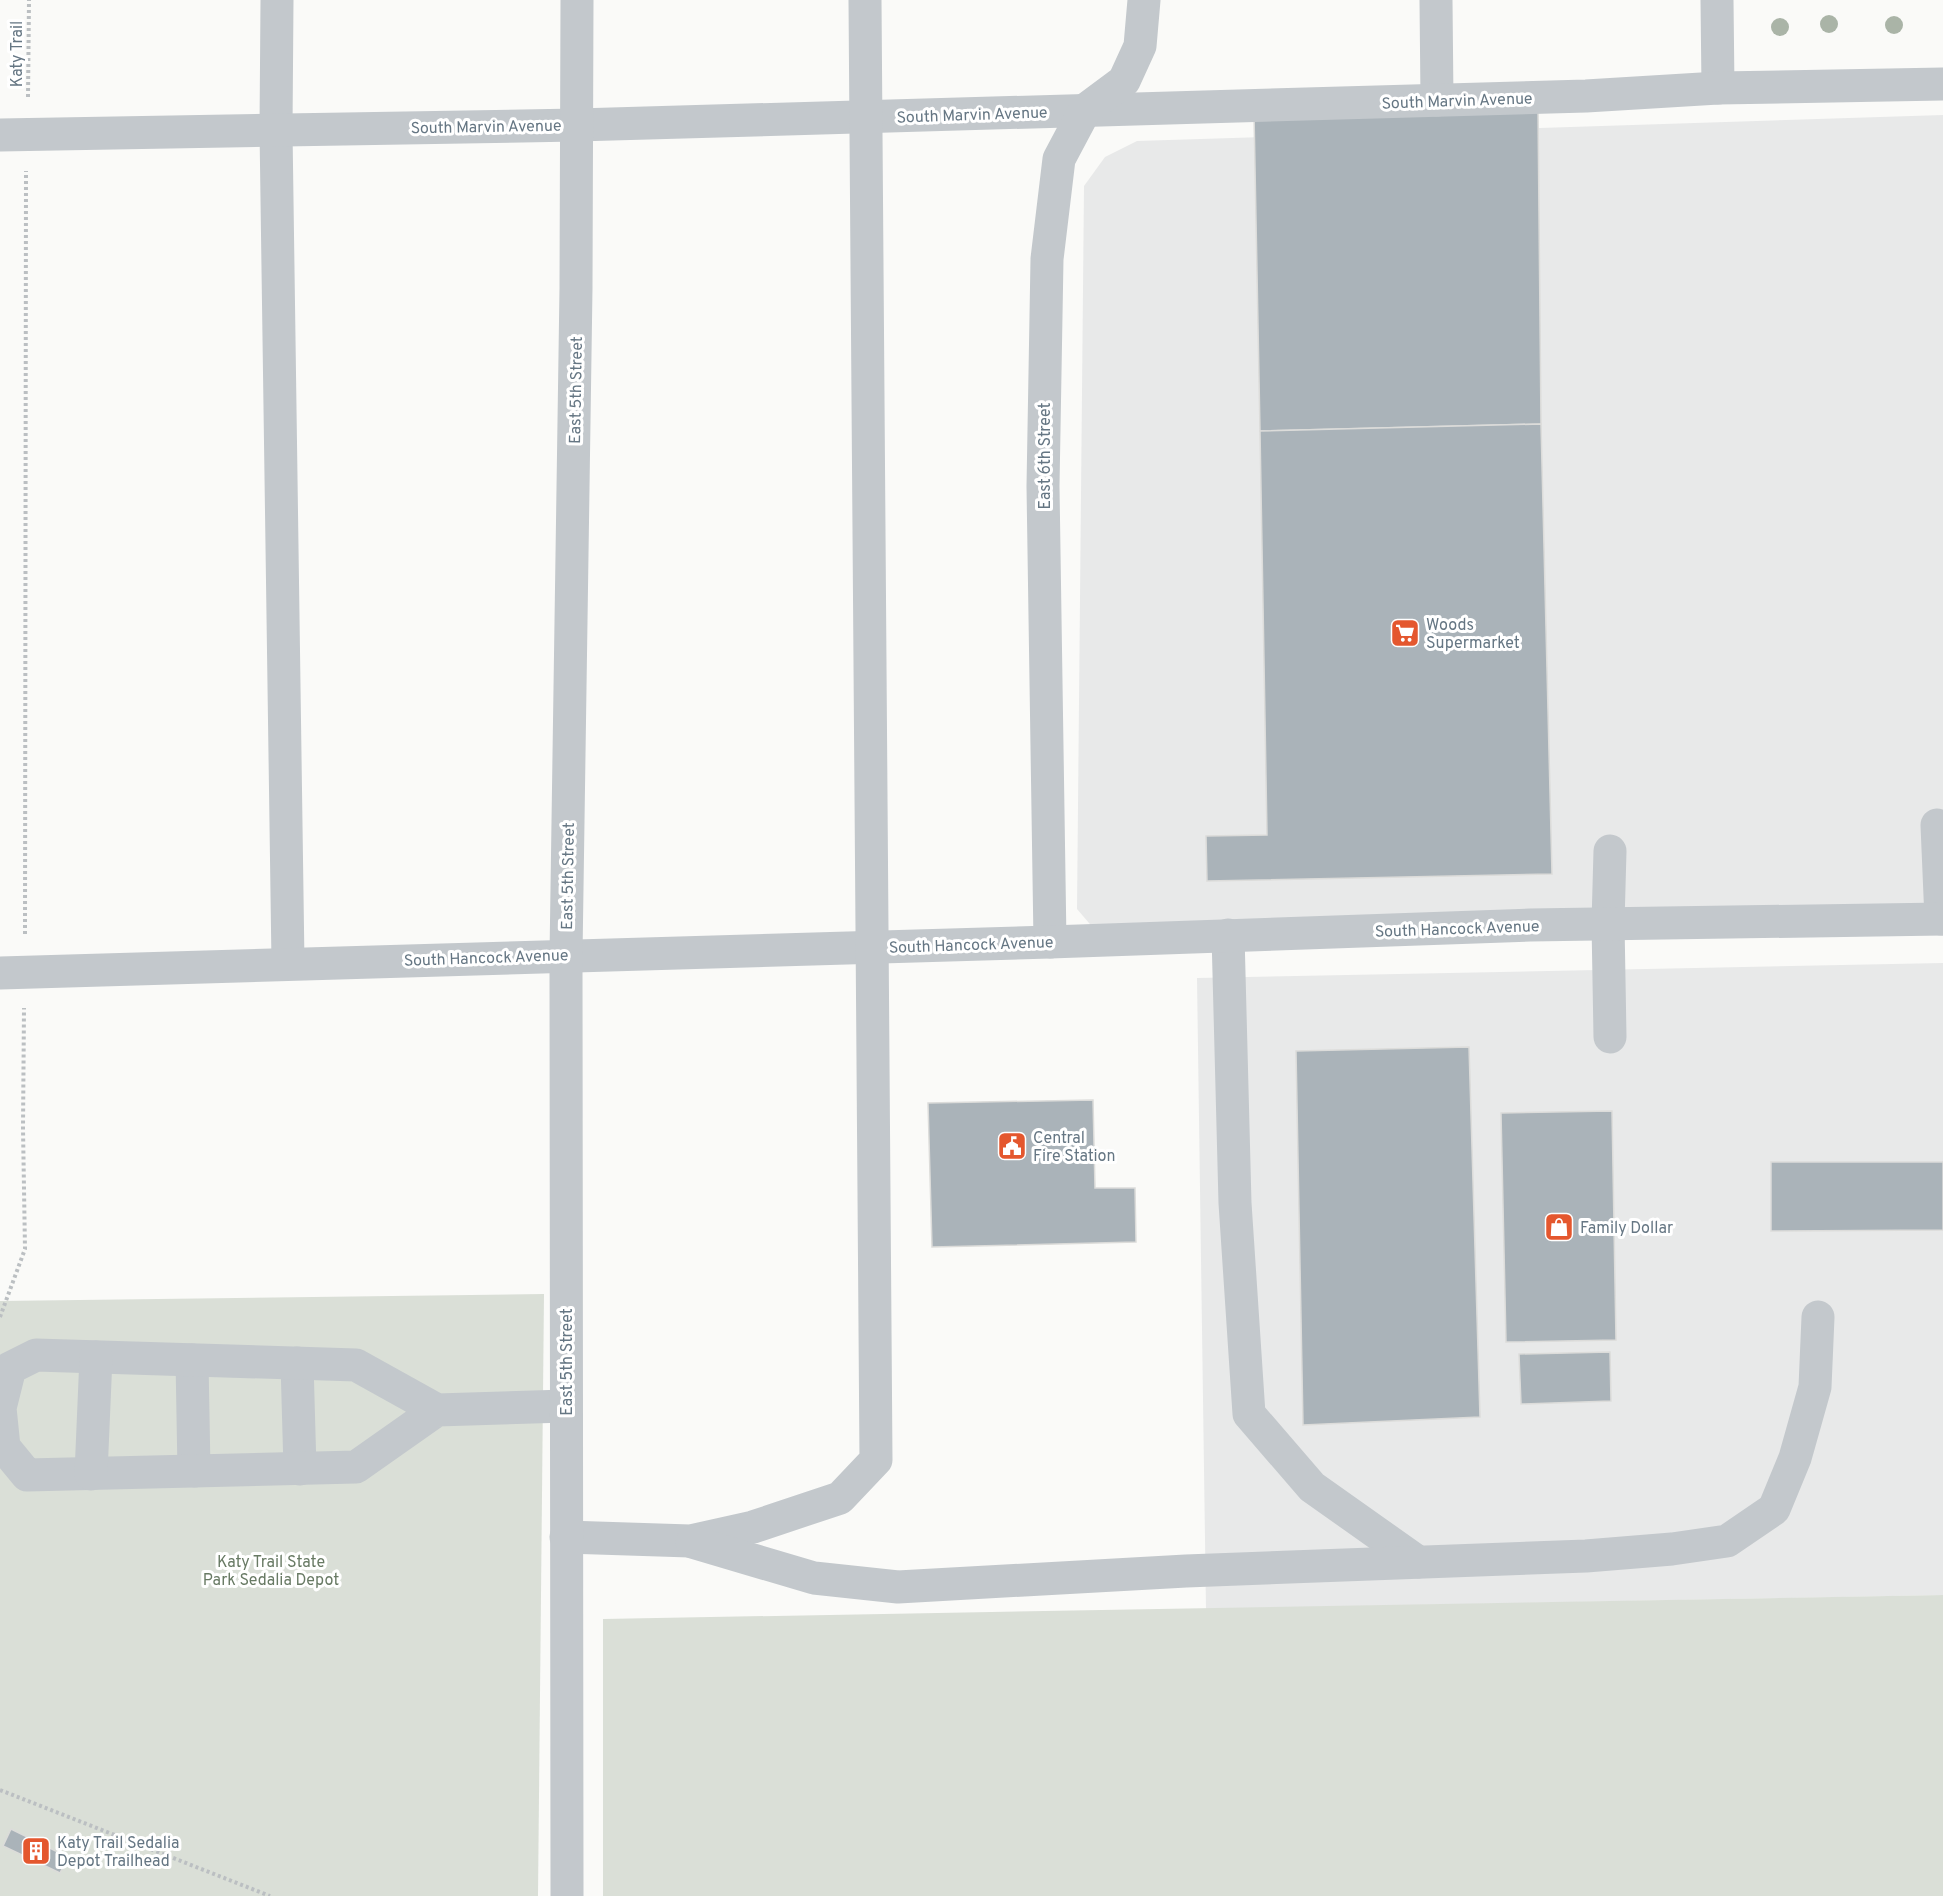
<svg xmlns="http://www.w3.org/2000/svg" width="1943" height="1896" viewBox="0 0 1943 1896" font-family="Overpass,sans-serif">
<style>
.built{fill:#e8e9e9}
.green{fill:#dadfd7}
.building{fill:#aab3b9;stroke:#dcdcda;stroke-width:1.5}
.lines{fill:none;stroke-linecap:round;stroke-linejoin:round}
.path{stroke:#bbbfc2;stroke-width:4;stroke-dasharray:3 3;stroke-linecap:butt}
.minor{stroke:#c3c8cc;stroke-width:33}
.tree{fill:#aab4a7}
.labels{text-anchor:middle;stroke-width:6;stroke-linejoin:round;paint-order:stroke}
.street-label{font-size:16px;fill:#657683;stroke:#fff}
.poi-label{font-size:16px;fill:#657683;stroke:#fff;text-anchor:start}
.park-label{font-size:16px;fill:#687a64;stroke:#fff}
</style>
<rect width="100%" height="100%" fill="#fafaf8"/>
<g class="built">
<polygon points="1943,115 1943,905 1095,930 1077,909 1084,186 1105,157 1137,141"/>
<polygon points="1943,963 1943,1595 1206,1609 1197,978"/>
</g>
<g class="green">
<polygon points="544,1294 538,1896 0,1896 0,1301"/>
<polygon points="1943,1595 1943,1896 603,1896 603,1619"/>
</g>
<g class="building">
<polygon points="1538,110 1541,424 1260,431 1254,114"/>
<polygon points="1541,424 1552,874 1207,881 1206,836 1267,835 1260,431"/>
<polygon points="1469,1047 1480,1417 1303,1425 1296,1051"/>
<polygon points="1093,1100 1095,1188 1135,1188 1136,1242 932,1247 928,1103"/>
<polygon points="1612,1111 1616,1340 1506,1342 1501,1113"/>
<polygon points="1771,1162 1943,1162 1943,1230 1771,1231"/>
<polygon points="1610,1352 1611,1401 1521,1404 1519,1354"/>
<polygon points="11,1829 68,1857 60,1873 3,1846"/>
</g>
<g class="lines">
<g class="path">
<polyline points="28,97 29,0"/>
<polyline points="25,934 26,171"/>
<polyline points="0,1317 25,1249 23,1128 24,1008"/>
<polyline points="0,1790 270,1896"/>
</g>
<g class="minor">
<polyline points="277,0 276,130 288,963"/>
<polyline points="1436,0 1437,100"/>
<polyline points="1717,0 1718,88"/>
<polyline points="0,135 577,125 1586,96 1718,88 1943,84"/>
<polyline points="1937,825 1941,919"/>
<polyline points="1610,851 1608,923 1610,1037"/>
<polyline points="1228,935 1235,1203 1249,1414 1312,1487 1418,1562"/>
<polyline points="1050,942 1043,486 1047,259 1059,159 1085,110 1124,81 1140,46 1144,0"/>
<polyline points="0,973 1050,942 1530,925 1943,919"/>
<polyline points="192,1360 194,1471"/>
<polyline points="297,1363 300,1469"/>
<polyline points="437,1410 356,1365 36,1355 10,1368 0,1408 4,1447 27,1475 356,1467 437,1410 566,1406"/>
<polyline points="91,1474 96,1357"/>
<polyline points="566,1537 690,1541 753,1527 840,1498 876,1460 865,0"/>
<polyline points="692,1542 814,1578 898,1587 1186,1571 1586,1556 1672,1549 1727,1541 1774,1509 1795,1458 1815,1387 1818,1317"/>
<polyline points="567,1896 566,955 576,288 577,0"/>
</g>
</g>
<g class="tree">
<circle cx="1829" cy="24" r="9"/>
<circle cx="1894" cy="25" r="9"/>
<circle cx="1780" cy="27" r="9"/>
</g>
<defs>
<g id="supermarket-square" transform="scale(1.5)"><rect x="-9" y="-9" width="18" height="18" rx="4" fill="#e4572e" stroke="#fff"/><path d="M-6-5.5h2.5l.6 2H6L4.5 2H-2.5L-4.4-4H-6ZM-1.5 3.2a1.3 1.3 0 1 0 .1 0ZM3 3.2a1.3 1.3 0 1 0 .1 0Z" fill="#fff"/></g>
<g id="civic-square" transform="scale(1.5)"><rect x="-9" y="-9" width="18" height="18" rx="4" fill="#e4572e" stroke="#fff"/><path d="M-.6-6.5H3V-4.5H.6V-3L4-1V1h2V6H-6V1h2V-1L-.6-3ZM-1.2 2.5V6h2.4V2.5Z" fill="#fff"/></g>
<g id="shop-square" transform="scale(1.5)"><rect x="-9" y="-9" width="18" height="18" rx="4" fill="#e4572e" stroke="#fff"/><path d="M-5-2.5h2.3a2.7 3.5 0 0 1 5.4 0H5L5.5 6h-11ZM-1.5-2.5h3a1.5 2.3 0 0 0-3 0Z" fill="#fff"/></g>
<g id="building-square" transform="scale(1.5)"><rect x="-9" y="-9" width="18" height="18" rx="4" fill="#e4572e" stroke="#fff"/><path d="M-4-6H4V6H1V3H-1V6H-4ZM-2.5-4.3h1.7v1.8h-1.7ZM.8-4.3h1.7v1.8H.8ZM-2.5-1h1.7V.8h-1.7ZM.8-1h1.7V.8H.8Z" fill="#fff"/></g>
</defs>
<g fill-rule="evenodd">
<use href="#supermarket-square" x="1405" y="633"/>
<use href="#civic-square" x="1012" y="1146"/>
<use href="#shop-square" x="1559" y="1227"/>
<use href="#building-square" x="36" y="1851"/>
</g>
<g class="labels">
<g class="street-label">
<text transform="translate(16 54) rotate(-90)" y="6">Katy Trail</text>
<text transform="translate(1457 100) rotate(-2)" y="6">South Marvin Avenue</text>
<text transform="translate(972 114) rotate(-2)" y="6">South Marvin Avenue</text>
<text transform="translate(486 126) rotate(-1)" y="6">South Marvin Avenue</text>
<text transform="translate(575 390) rotate(-89)" y="6">East 5th Street</text>
<text transform="translate(1044 456) rotate(-90)" y="6">East 6th Street</text>
<text transform="translate(567 876) rotate(-89)" y="6">East 5th Street</text>
<text transform="translate(1457 928) rotate(-2)" y="6">South Hancock Avenue</text>
<text transform="translate(971 944) rotate(-2)" y="6">South Hancock Avenue</text>
<text transform="translate(486 957) rotate(-2)" y="6">South Hancock Avenue</text>
<text transform="translate(566 1362) rotate(-90)" y="6">East 5th Street</text>
</g>
<g class="poi-label">
<text x="1426" y="630">Woods<tspan x="1426" dy="18">Supermarket</tspan></text>
<text x="1033" y="1143">Central<tspan x="1033" dy="18">Fire Station</tspan></text>
<text x="1580" y="1233">Family Dollar</text>
<text x="57" y="1848">Katy Trail Sedalia<tspan x="57" dy="18">Depot Trailhead</tspan></text>
</g>
<g class="park-label">
<text x="271" y="1567">Katy Trail State<tspan x="271" dy="18">Park Sedalia Depot</tspan></text>
</g>
</g>
</svg>
